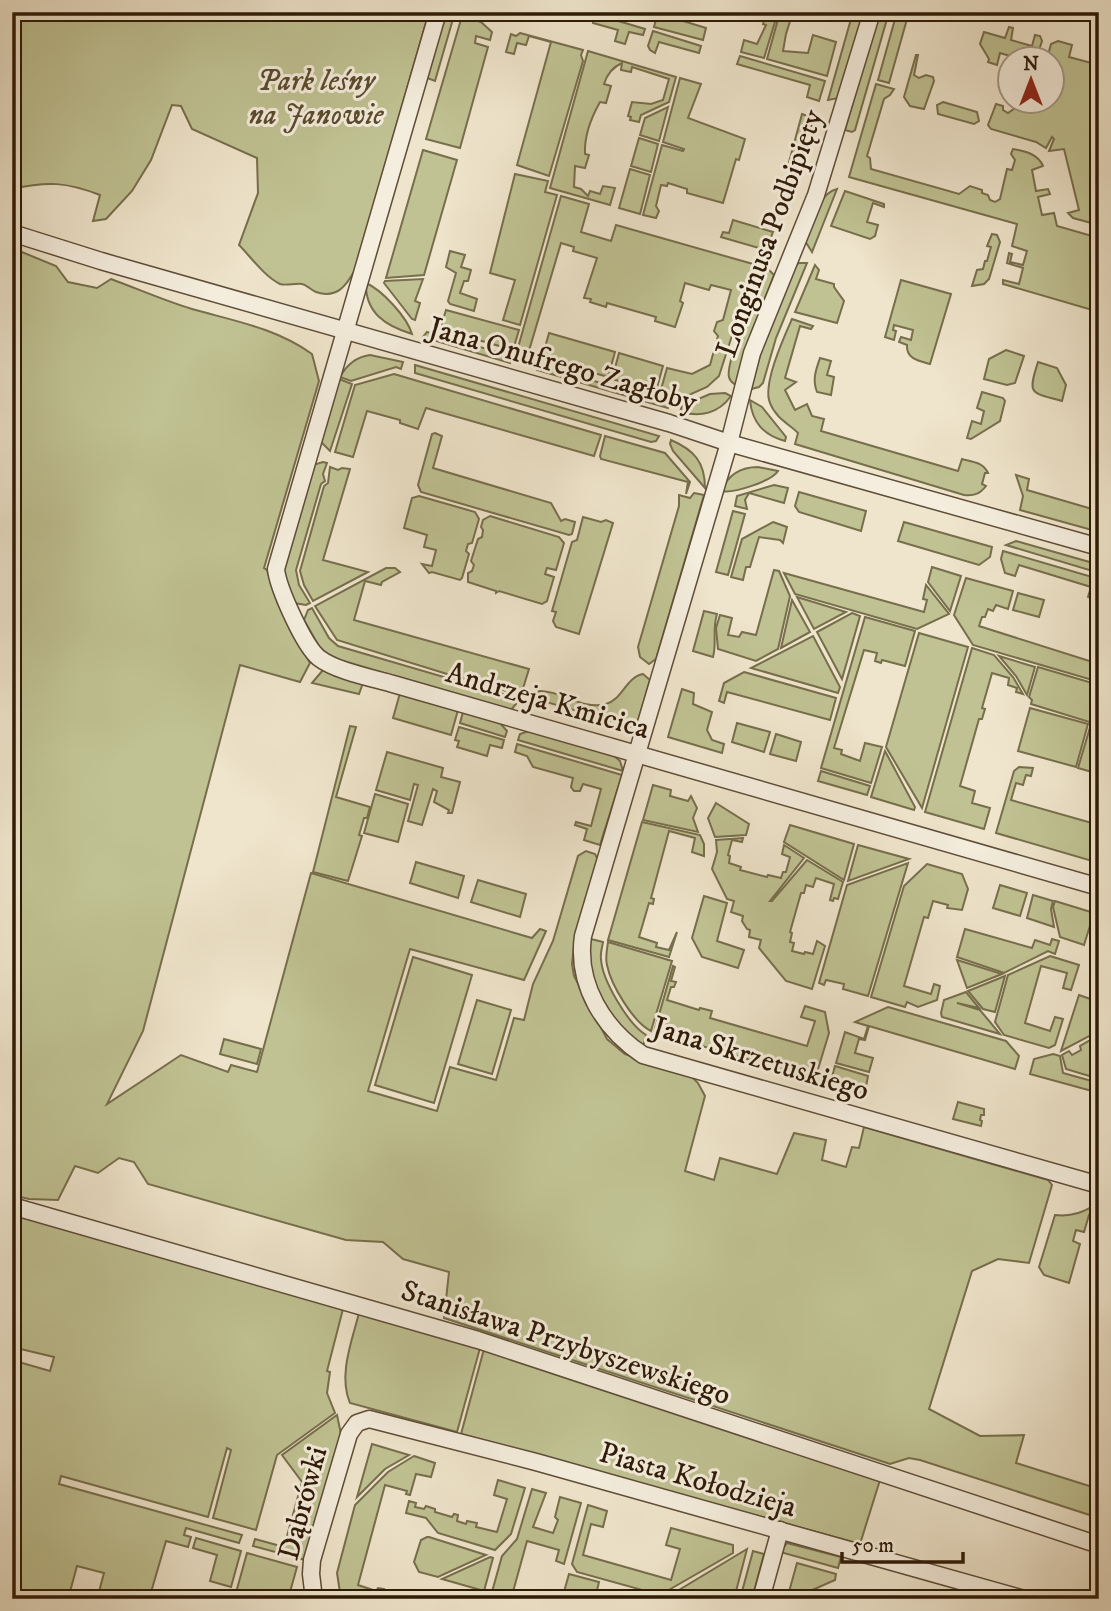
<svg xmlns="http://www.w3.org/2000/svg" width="1111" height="1611" viewBox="0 0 1111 1611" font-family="'IM FELL DW Pica',serif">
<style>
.green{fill:#c0c293;stroke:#776e4c;stroke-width:2}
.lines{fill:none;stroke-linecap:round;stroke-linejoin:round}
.street-casing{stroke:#5e4d38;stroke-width:19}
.street{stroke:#f5eede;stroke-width:16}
.labels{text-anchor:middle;stroke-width:6;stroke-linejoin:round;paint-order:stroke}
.park-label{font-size:30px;font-style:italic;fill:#5a4c30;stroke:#f5eede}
.street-label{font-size:30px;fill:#2e1a06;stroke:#f5eede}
</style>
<rect width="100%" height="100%" fill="#efe5cc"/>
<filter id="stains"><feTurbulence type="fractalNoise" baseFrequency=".00286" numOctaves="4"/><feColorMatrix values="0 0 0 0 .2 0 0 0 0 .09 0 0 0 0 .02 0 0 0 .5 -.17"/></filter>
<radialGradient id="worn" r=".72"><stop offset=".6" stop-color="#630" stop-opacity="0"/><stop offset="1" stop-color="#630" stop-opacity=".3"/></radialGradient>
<g class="green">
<path d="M12,12H429L355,270C346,286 337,299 316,292C311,290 307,285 302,284C295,283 286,286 280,284C264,276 251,257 239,245L258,193L257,158L192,129L181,106L172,105L151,160L132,191L106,219L93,221L100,195C66,182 48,181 12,189Z"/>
<polygon points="444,12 455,12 435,81 427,78"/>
<polygon points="658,12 673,12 672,15 683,19 683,21 706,28 703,40 654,27"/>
<polygon points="763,12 778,12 764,58 741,52 744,40 757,44 766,25 763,24 766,13"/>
<polygon points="780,12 793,12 786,34 783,51 808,53 813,35 836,42 827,76 767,59"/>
<polygon points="853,12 864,12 839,98 828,100"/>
<polygon points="879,12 889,12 855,130 852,132 845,130"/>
<polygon points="897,12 909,12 889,83 878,80"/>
<polygon points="595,14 645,29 643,35 629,32 625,44 615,41 618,30 593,23"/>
<polygon points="462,16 481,22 492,32 490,40 476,36 475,43 488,47 460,148 426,139"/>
<polygon points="1009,27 1013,28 1011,40 1032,46 1035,35 1040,36 1042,41 1036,59 1020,59 1000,53 997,65 988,62 989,59 980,44 984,32 1005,38"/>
<polygon points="653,31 701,46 699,53 659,42 655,53 650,50 648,46"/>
<polygon points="520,33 583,50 581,55 583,61 549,176 517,165 551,42 529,36 526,45 517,43 514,54 506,52 511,34 516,36"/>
<polygon points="1058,41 1072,45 1069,57 1099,65 1099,212 1095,224 1073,218 1068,213 1079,210 1064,149 1049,151 1054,139 1052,137 1046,148 1036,142 991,129 988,125 996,104 1003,106 1003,110 1008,113 1015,108 1031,112 1034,102 1052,102 1052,60 1047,59 1051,44"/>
<path d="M588,51L676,77L669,102L641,115L639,122L630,120L631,117L628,116L632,102L651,104L663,100L669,79L632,67L631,72L621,70L622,63C613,67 607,74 604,84L611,86L606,103L600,102C591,118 584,135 585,154L589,155L585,168L575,166L574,187L581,189L588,196L590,191L600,194L603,186L615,188L610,205L550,188Z"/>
<polygon points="916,55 918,55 914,75 919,78 926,75 933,77 934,81 924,109 910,106 904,97"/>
<polygon points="740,56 825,81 819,101 807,97 810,85 737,64"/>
<polygon points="680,78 701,84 688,118 745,139 739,160 736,159 723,203 687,193 687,189 668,183 667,186 661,185 656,206 659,211 656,218 643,215 662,145 683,151 684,149 663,142"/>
<path d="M876,84L894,89L890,95L884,99L867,156L870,158L871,169L959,194L970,186L982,190V193L988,195L990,200L995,202L1000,199L1007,169L1012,170L1015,160L1011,154L1013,149C1025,151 1038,154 1043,166L1032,170L1036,191L1048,189L1050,194L1038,197L1042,215L1054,213L1057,226L1099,238V275L1090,306L1099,309V312L1003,284V280L1019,284L1023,268L1007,263L1009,253L1012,254L1010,262L1023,265L1027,251L1012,246L1017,224L849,177Z"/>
<polygon points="943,102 977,112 979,121 974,124 938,114 937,105"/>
<polygon points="668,107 659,141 640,135 645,118"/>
<polygon points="802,114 810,117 813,121 800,166 789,162"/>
<polygon points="639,138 658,144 651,172 631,166"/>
<polygon points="423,150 457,160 424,275 386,278"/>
<polygon points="630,169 650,175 640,214 619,208"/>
<polygon points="515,174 548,181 545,192 557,195 520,325 503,320 515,280 490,273"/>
<path d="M837,189L812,252L805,241C812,224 817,194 837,189Z"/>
<polygon points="845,191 884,204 884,207 873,203 867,222 878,225 875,236 870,239 831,226"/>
<polygon points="561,196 589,204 581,232 611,241 616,225 760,266 737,320 719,376 707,387 680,399 660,393 667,368 692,374 710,365 718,336 714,331 717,322 723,320 731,290 711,285 709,290 685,283 680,301 683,303 675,327 655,321 656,317 607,303 606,307 590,302 591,299 584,298 597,258 573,251 574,247 561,243 528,354 517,351"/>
<polygon points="733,220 773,232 766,250 721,237 723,232 729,233"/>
<polygon points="992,234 997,235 1000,242 989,279 984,284 972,286 977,270 983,269 985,261 987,261 991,247 987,246"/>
<path d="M12,248L56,266L68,282L97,288L111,279C138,289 165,301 192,309C234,321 276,328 312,354L319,381L264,568L267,570L278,604L310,663L300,682L240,665L143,1031L107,1104L181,1055L228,1072L231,1065L257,1072L311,873L532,938L540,929L546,931L524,980L410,949L368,1091L437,1111L450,1067L496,1080L514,1018L524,1020L533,984L553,941L578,856L586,851L595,854L598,860L575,937L572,964L574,976L607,1039L625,1054L691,1076L698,1083L705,1096L685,1171L714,1180L720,1158L777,1174L794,1133L826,1140L822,1160L846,1167L852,1147L859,1148L864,1127L1048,1180L1052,1185L1029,1263L998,1259L972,1271L929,1409L980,1436L1024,1435L1016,1463L1099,1489V1518L920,1460L909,1458L890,1464L444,1318L449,1272L403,1259L383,1242L346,1240L148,1184L134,1162L119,1158L98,1173L75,1166L58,1200L29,1199L12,1195Z"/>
<polygon points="450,251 465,255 461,267 471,270 468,281 464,281 460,293 477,299 474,311 450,304 448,301 456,273 446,267"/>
<polygon points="799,263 807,263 776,338 763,383 759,387 751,389 764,341 795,266"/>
<polygon points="815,265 819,270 816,279 834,284 834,287 844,301 837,323 795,312"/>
<path d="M767,268L774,275L751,334L736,385C732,382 730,382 729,377C725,361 759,286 767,268Z"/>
<polygon points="423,279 415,301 420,303 415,320 412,319 384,283 385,281"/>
<path d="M901,280L951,294L930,364C919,361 906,359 907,345L899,342L901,337L911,340L913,330L894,325L893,330L896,331L894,340L885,337Z"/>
<path d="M366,283C382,290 407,317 412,334C386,326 365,313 366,283Z"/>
<polygon points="446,310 519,330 513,350 440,329"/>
<path d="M792,319L813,326L811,329L800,326L785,378L796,382L785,390L795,410L807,404L812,416L824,419L821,431L958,471L962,459C973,462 983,462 988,473H985L982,484L986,486C980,494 974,496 964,495L795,444L798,433C791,425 776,419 770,403C762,385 784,337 792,319Z"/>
<polygon points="427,332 512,356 510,363 423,337"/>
<polygon points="549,333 615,352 608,377 542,358"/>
<polygon points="1006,350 1024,356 1015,383 1007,385 984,379 989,359"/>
<polygon points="619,353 663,366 656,391 612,379"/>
<path d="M370,355L403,362L401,369L396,367L351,381L340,377C347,364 356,357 370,355Z"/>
<path d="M820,358L831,361L827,375L834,377L831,395L817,392C812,379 816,370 820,358Z"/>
<path d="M1038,362L1057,368L1066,385L1062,401C1031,392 1027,396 1038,362Z"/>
<polygon points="535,364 670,403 668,408 537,370"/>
<polygon points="415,365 659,436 656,441 651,442 415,373"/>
<polygon points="394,374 601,435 594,456 426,408 418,429 400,423 400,420 367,411 353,457 335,452 355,385"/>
<polygon points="339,379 352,384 330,451 320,441"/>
<polygon points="982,392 1003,398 1005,401 1000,421 971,439 967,438 972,421 981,424 984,411 977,408"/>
<path d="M725,393L731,396C718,414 701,417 680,412L682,406L710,394Z"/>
<path d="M750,400L762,407L786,437L785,441C764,435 752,423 750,400Z"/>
<polygon points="435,433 442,436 433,468 551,503 561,521 565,519 575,522 572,534 569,535 421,492 418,485 432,434"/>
<polygon points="605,436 665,453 690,482 686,494 688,482 601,459 600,456"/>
<path d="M671,440C694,450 705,462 705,488L673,451L670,444Z"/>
<polygon points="323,462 327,463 323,474 325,481 321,484 296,570 299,585 310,603 306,605 294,603 283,572 313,465"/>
<polygon points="330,467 338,470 342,468 350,469 323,560 368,572 313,601 304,585 300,571 324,486 328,483"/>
<path d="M758,467L778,471C772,481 733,494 721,491C728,475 741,467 758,467Z"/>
<polygon points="1016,475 1029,479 1027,490 1099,511 1099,532 1020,510 1023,496"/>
<polygon points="774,485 788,488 784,503 749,493 745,500 747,509 735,506 737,496"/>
<polygon points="799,492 866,511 861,531 799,512 795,506"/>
<polygon points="694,493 704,495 656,659 649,664 640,657 638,647 679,506 679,495 690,498"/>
<polygon points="419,496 475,512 479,519 472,543 468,544 466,551 469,554 462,578 460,580 432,572 429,573 422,564 432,566 436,550 424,547 427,535 404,528 412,498"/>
<polygon points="733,511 745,514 728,575 716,572"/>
<polygon points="490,516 559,537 564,543 556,570 547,568 545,574 554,577 547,601 542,604 499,591 496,593 496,591 468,582 468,573 472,571 474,565 471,561 478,539 482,537 483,530 481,527 483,520"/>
<polygon points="583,517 601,522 606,520 613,523 579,634 556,627 553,621 556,612 552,611 572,542 577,540"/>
<polygon points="773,522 787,527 783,543 780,540 759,537 750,567 746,567 743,580 731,577 742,539"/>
<polygon points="904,522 992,547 990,557 979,565 898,541"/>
<polygon points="1016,541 1093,563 1099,566 1099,573 1006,545"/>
<polygon points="1003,551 1099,579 1099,601 1088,597 1091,587 1019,565 1015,576 1005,573 1001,559"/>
<polygon points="932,567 961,576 950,611 928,582"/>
<polygon points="386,568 395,568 400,572 382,582 381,585 365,581 354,620 529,669 521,695 461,678 457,674 447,674 337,640 315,606"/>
<polygon points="774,570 779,571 790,596 778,649 756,661 718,649 716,628 720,615 732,618 728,635 739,637 742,632 756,635"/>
<polygon points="784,573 924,612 927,600 923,599 926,585 949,614 917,629 795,594"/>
<polygon points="966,578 1013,591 1008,609 996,605 993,611 988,609 985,617 982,617 979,626 1099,664 1099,682 973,645 954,615"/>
<polygon points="1018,593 1044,600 1039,617 1013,610"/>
<polygon points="797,597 846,612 814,629"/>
<polygon points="792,600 810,632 781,648"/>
<polygon points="312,608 329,638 338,646 447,678 452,676 459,681 520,699 511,710 330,657 320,648 304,620 308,610"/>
<path d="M704,611L717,614C712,630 717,643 713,657L693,651Z"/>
<polygon points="852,613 860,616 842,679 817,632"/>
<polygon points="865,617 915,631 905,666 882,660 881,663 875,661 877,653 864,650 834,748 842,750 841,754 860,761 865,743 882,747 871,783 821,768"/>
<polygon points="919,633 968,647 922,808 886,747"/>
<polygon points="813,636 840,687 838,693 751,668"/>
<polygon points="972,648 994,655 1013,677 1023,694 1016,692 1017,688 1008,685 1009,678 992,673 982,708 985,709 982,719 979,719 960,786 975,791 972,803 990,808 984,829 925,812"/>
<polygon points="999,656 1035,667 1027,695 1016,676"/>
<polygon points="1038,667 1099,685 1099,725 1031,704 1032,700 1029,697"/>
<polygon points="323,670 363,683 359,694 312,683"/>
<polygon points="744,672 836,698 830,720 727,692 724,703 719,701 724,683"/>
<path d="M643,674L650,680L636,728L546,702L537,691C558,689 583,711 606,704C622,700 626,677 643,674Z"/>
<polygon points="682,689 694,693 693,704 712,712 707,730 712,740 724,744 722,753 668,737"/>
<polygon points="400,693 458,710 451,735 393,718"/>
<polygon points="1030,708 1088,724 1076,767 1018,751"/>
<polygon points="463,712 500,723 507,731 505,737 460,723"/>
<polygon points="737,723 770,732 764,752 732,742"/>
<polygon points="1091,724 1099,727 1099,774 1078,768"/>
<polygon points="350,726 356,727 336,797 370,807 367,818 364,818 359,835 362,836 348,881 313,872"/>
<polygon points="459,727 504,740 502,748 490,745 487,756 457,747 459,741 455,740"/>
<polygon points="529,731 613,755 620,761 623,771 518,740 520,734"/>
<polygon points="776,734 801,742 796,761 770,754"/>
<polygon points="517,744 622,775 600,845 584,840 587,829 575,825 576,822 591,826 601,789 583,784 580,791 574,791 571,787 573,778 533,767 527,756 515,752"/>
<polygon points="885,751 915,807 914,810 871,797"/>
<polygon points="387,752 443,768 441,777 460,782 452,813 448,813 449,810 434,802 437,791 433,789 422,825 408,821 418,785 414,784 410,800 376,790"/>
<polygon points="1019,767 1033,768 1031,776 1026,775 1023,785 1016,783 1011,800 1099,825 1099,863 996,833 1014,771"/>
<polygon points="821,771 870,786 867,795 818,781"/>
<polygon points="653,785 671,790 670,796 688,801 691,796 697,808 693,818 698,832 643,820"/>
<polygon points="375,794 408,804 398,842 364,833"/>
<polygon points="716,803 749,824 746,835 715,837 708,818"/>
<polygon points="642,822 700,835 704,844 704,856 692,852 695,838 669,831 651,898 654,899 653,904 649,903 639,937 657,943 656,947 669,950 677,932 669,957 608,940"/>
<polygon points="790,825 854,844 844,880 784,842"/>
<polygon points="743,838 742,842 732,840 728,855 730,856 729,863 741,867 740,870 767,877 768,875 781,878 783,872 786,872 790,857 782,854 784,845 804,858 770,901 772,901 807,860 843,882 838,899 834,898 833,901 830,900 834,884 816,878 813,887 806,885 804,893 801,893 790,932 792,933 790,942 794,943 792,951 804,954 805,952 813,954 817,941 825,946 812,989 786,981 759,948 761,940 749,937 750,930 747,929 742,921 743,916 731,912 734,901 727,899 712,869 717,852 716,840"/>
<polygon points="858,845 909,859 848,881"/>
<polygon points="416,862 464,876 458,898 410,883"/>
<polygon points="908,863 868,996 843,989 844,984 826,980 824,985 819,983 847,885"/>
<polygon points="927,864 962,874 968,889 962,910 947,908 948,905 933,901 928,918 924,917 904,986 931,994 934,984 940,986 937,1000 918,1007 907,1002 905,1007 871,997 904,886"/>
<polygon points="478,880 526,894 520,917 471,902"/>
<polygon points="1000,885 1027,893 1020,916 993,908"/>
<polygon points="1033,895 1053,901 1051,909 1054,927 1027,918"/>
<polygon points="704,896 727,903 717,941 744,950 738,968 702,957 692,938"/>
<polygon points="1055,901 1094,913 1084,945 1060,937 1053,907"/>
<polygon points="965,929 1032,948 1035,940 1050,945 1052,939 1059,941 1055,954 1048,951 1004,973 957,957"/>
<path d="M591,939L603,942C602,948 600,954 601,959C602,980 628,1024 646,1035L643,1047C635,1040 624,1034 618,1025C601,1001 584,969 591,939Z"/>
<path d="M608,942L672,961L651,1031C633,1022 611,985 607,965C605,958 607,950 608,942Z"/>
<polygon points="1050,956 1079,965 1071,990 1063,988 1067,973 1041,966 1025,1023 1050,1031 1055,1017 1063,1019 1055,1045 1049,1048 1004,1035 995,1022 1008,975"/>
<polygon points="413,957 472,975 434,1103 375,1085"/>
<polygon points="957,960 1002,974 967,988"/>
<polygon points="673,966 675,967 671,981 676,982 674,987 671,987 667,1000 699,1010 700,1008 712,1011 710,1018 807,1046 815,1021 801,1017 805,1006 825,1012 829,1033 815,1079 654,1032"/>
<polygon points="1005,976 995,1012 983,1009 968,991"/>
<polygon points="966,992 979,1008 957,1003 980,1010 1000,1034 942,1017 941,1013 944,1000"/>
<polygon points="1079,995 1099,1002 1099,1031 1061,1051"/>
<polygon points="477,1000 511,1010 492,1074 458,1064"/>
<polygon points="888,1007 1006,1041 1019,1056 1015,1069 869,1026 865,1040 859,1039 855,1053 873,1058 869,1072 836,1063 845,1032 864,1039 868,1026 855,1022"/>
<polygon points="1099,1035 1099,1079 1066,1069 1062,1055 1069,1051 1072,1055 1081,1050 1080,1046"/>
<polygon points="224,1039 261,1049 257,1064 220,1054"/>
<polygon points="1053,1054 1060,1056 1063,1073 1099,1083 1099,1093 1030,1074 1034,1059"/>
<polygon points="835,1066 868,1076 865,1092 864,1093 830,1084"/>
<polygon points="958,1102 984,1109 984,1115 981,1115 980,1120 982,1121 981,1126 953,1119"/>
<path d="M1099,1202V1218L1089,1215L1084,1232L1076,1230L1073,1241L1080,1244L1069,1283L1044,1275L1039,1267L1055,1215C1072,1217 1085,1212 1099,1202Z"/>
<polygon points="12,1215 90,1235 343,1309 327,1371 330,1372 327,1393 335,1413 277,1455 256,1530 213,1518 231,1450 227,1448 208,1517 61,1476 59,1484 242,1535 239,1543 186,1528 184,1535 191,1537 188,1547 166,1541 149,1599 97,1599 104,1573 77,1566 68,1599 12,1599 12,1360 50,1371 54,1357 12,1347"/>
<path d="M359,1313L480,1348L457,1432L350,1403C338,1375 352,1341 359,1313Z"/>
<polygon points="484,1349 880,1480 860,1544 461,1434"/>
<polygon points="337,1415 341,1434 305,1560 253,1546 255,1539 284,1547 302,1482 282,1455"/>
<polygon points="372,1444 409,1455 385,1469 357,1497"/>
<polygon points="414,1456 435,1463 431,1477 416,1474 410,1495 406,1494 407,1491 385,1485 358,1585 376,1591 378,1588 384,1589 381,1599 341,1599 337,1573 355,1505 388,1472"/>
<polygon points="498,1480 525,1488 511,1534 495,1550 438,1533 426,1518 406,1513 409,1501 416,1503 415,1507 424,1509 426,1506 435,1509 435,1512 452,1517 454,1514 458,1515 457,1521 466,1524 467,1521 477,1523 476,1527 497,1532 507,1499 494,1495"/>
<polygon points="532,1489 546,1493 533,1527 553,1533 558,1520 555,1517 560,1497 581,1503 564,1564 556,1561 559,1550 527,1541 511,1599 490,1599 502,1556 517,1539"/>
<polygon points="588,1505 607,1511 603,1527 591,1524 583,1555 671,1580 680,1549 666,1545 671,1528 733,1545 733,1553 660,1595 577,1572 572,1564"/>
<polygon points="427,1537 429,1537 486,1555 438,1577 419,1572 414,1562 421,1540"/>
<polygon points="196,1538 241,1551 231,1587 210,1581 217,1555 193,1548"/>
<polygon points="787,1543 841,1557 838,1568 780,1552"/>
<polygon points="747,1549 734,1599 707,1599 685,1592 682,1599 664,1599"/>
<polygon points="753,1551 764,1554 752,1599 740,1599"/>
<polygon points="247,1553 297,1567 288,1599 243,1599 237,1589"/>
<polygon points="490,1557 493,1558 484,1591 442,1579"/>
<polygon points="797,1563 836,1574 835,1580 792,1599 787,1599"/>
<polygon points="569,1574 599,1582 595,1599 562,1599"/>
</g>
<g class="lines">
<g class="street-casing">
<g id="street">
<path d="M438,12L276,569C278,588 304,646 319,658C336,671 372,678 393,684L1099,887"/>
<path d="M872,12L816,195L752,353L729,443L583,936C576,985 604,1029 643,1055L1099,1185"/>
<polyline points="12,233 101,261 669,423 729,443 1099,547"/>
<polyline points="12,1206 478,1340 1099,1545"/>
<polyline points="314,1599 311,1574 312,1560 349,1434 357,1423 369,1419 536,1462 1024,1599"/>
<polyline points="761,1599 780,1530"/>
</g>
</g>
<use href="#street" class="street"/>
</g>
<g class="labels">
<g class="park-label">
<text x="316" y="90">Park leśny<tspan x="316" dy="34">na Janowie</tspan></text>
</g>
<g class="street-label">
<text transform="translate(769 233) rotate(-70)" y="10">Longinusa Podbipięty</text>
<text transform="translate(563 364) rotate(16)" y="10">Jana Onufrego Zagłoby</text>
<text transform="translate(548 700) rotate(16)" y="10">Andrzeja Kmicica</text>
<text transform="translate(761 1058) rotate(17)" y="10">Jana Skrzetuskiego</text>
<text transform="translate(566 1342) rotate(18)" y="10">Stanisława Przybyszewskiego</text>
<text transform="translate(698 1479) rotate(16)" y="10">Piasta Kołodzieja</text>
<text transform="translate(302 1503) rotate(-75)" y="10">Dąbrówki</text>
</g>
</g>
<rect width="1111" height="1611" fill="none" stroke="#efe5cc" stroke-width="42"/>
<rect x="14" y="14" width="1083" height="1583" fill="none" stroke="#2e1a06" stroke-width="3.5"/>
<rect x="21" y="21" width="1069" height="1569" fill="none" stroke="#2e1a06" stroke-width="2"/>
<g transform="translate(1031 80)"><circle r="33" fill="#f5eede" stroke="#a59988" stroke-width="2"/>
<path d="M0-5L12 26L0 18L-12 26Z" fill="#8f2418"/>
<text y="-10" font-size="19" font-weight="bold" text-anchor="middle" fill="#2e1a06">N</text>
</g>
<path d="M842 1552v10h121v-10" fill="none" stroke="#2e1a06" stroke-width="3.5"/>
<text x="852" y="1552" font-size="21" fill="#2e1a06" stroke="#f5eede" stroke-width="5" paint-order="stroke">50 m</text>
<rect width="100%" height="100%" filter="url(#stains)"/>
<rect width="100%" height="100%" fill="url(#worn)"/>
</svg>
